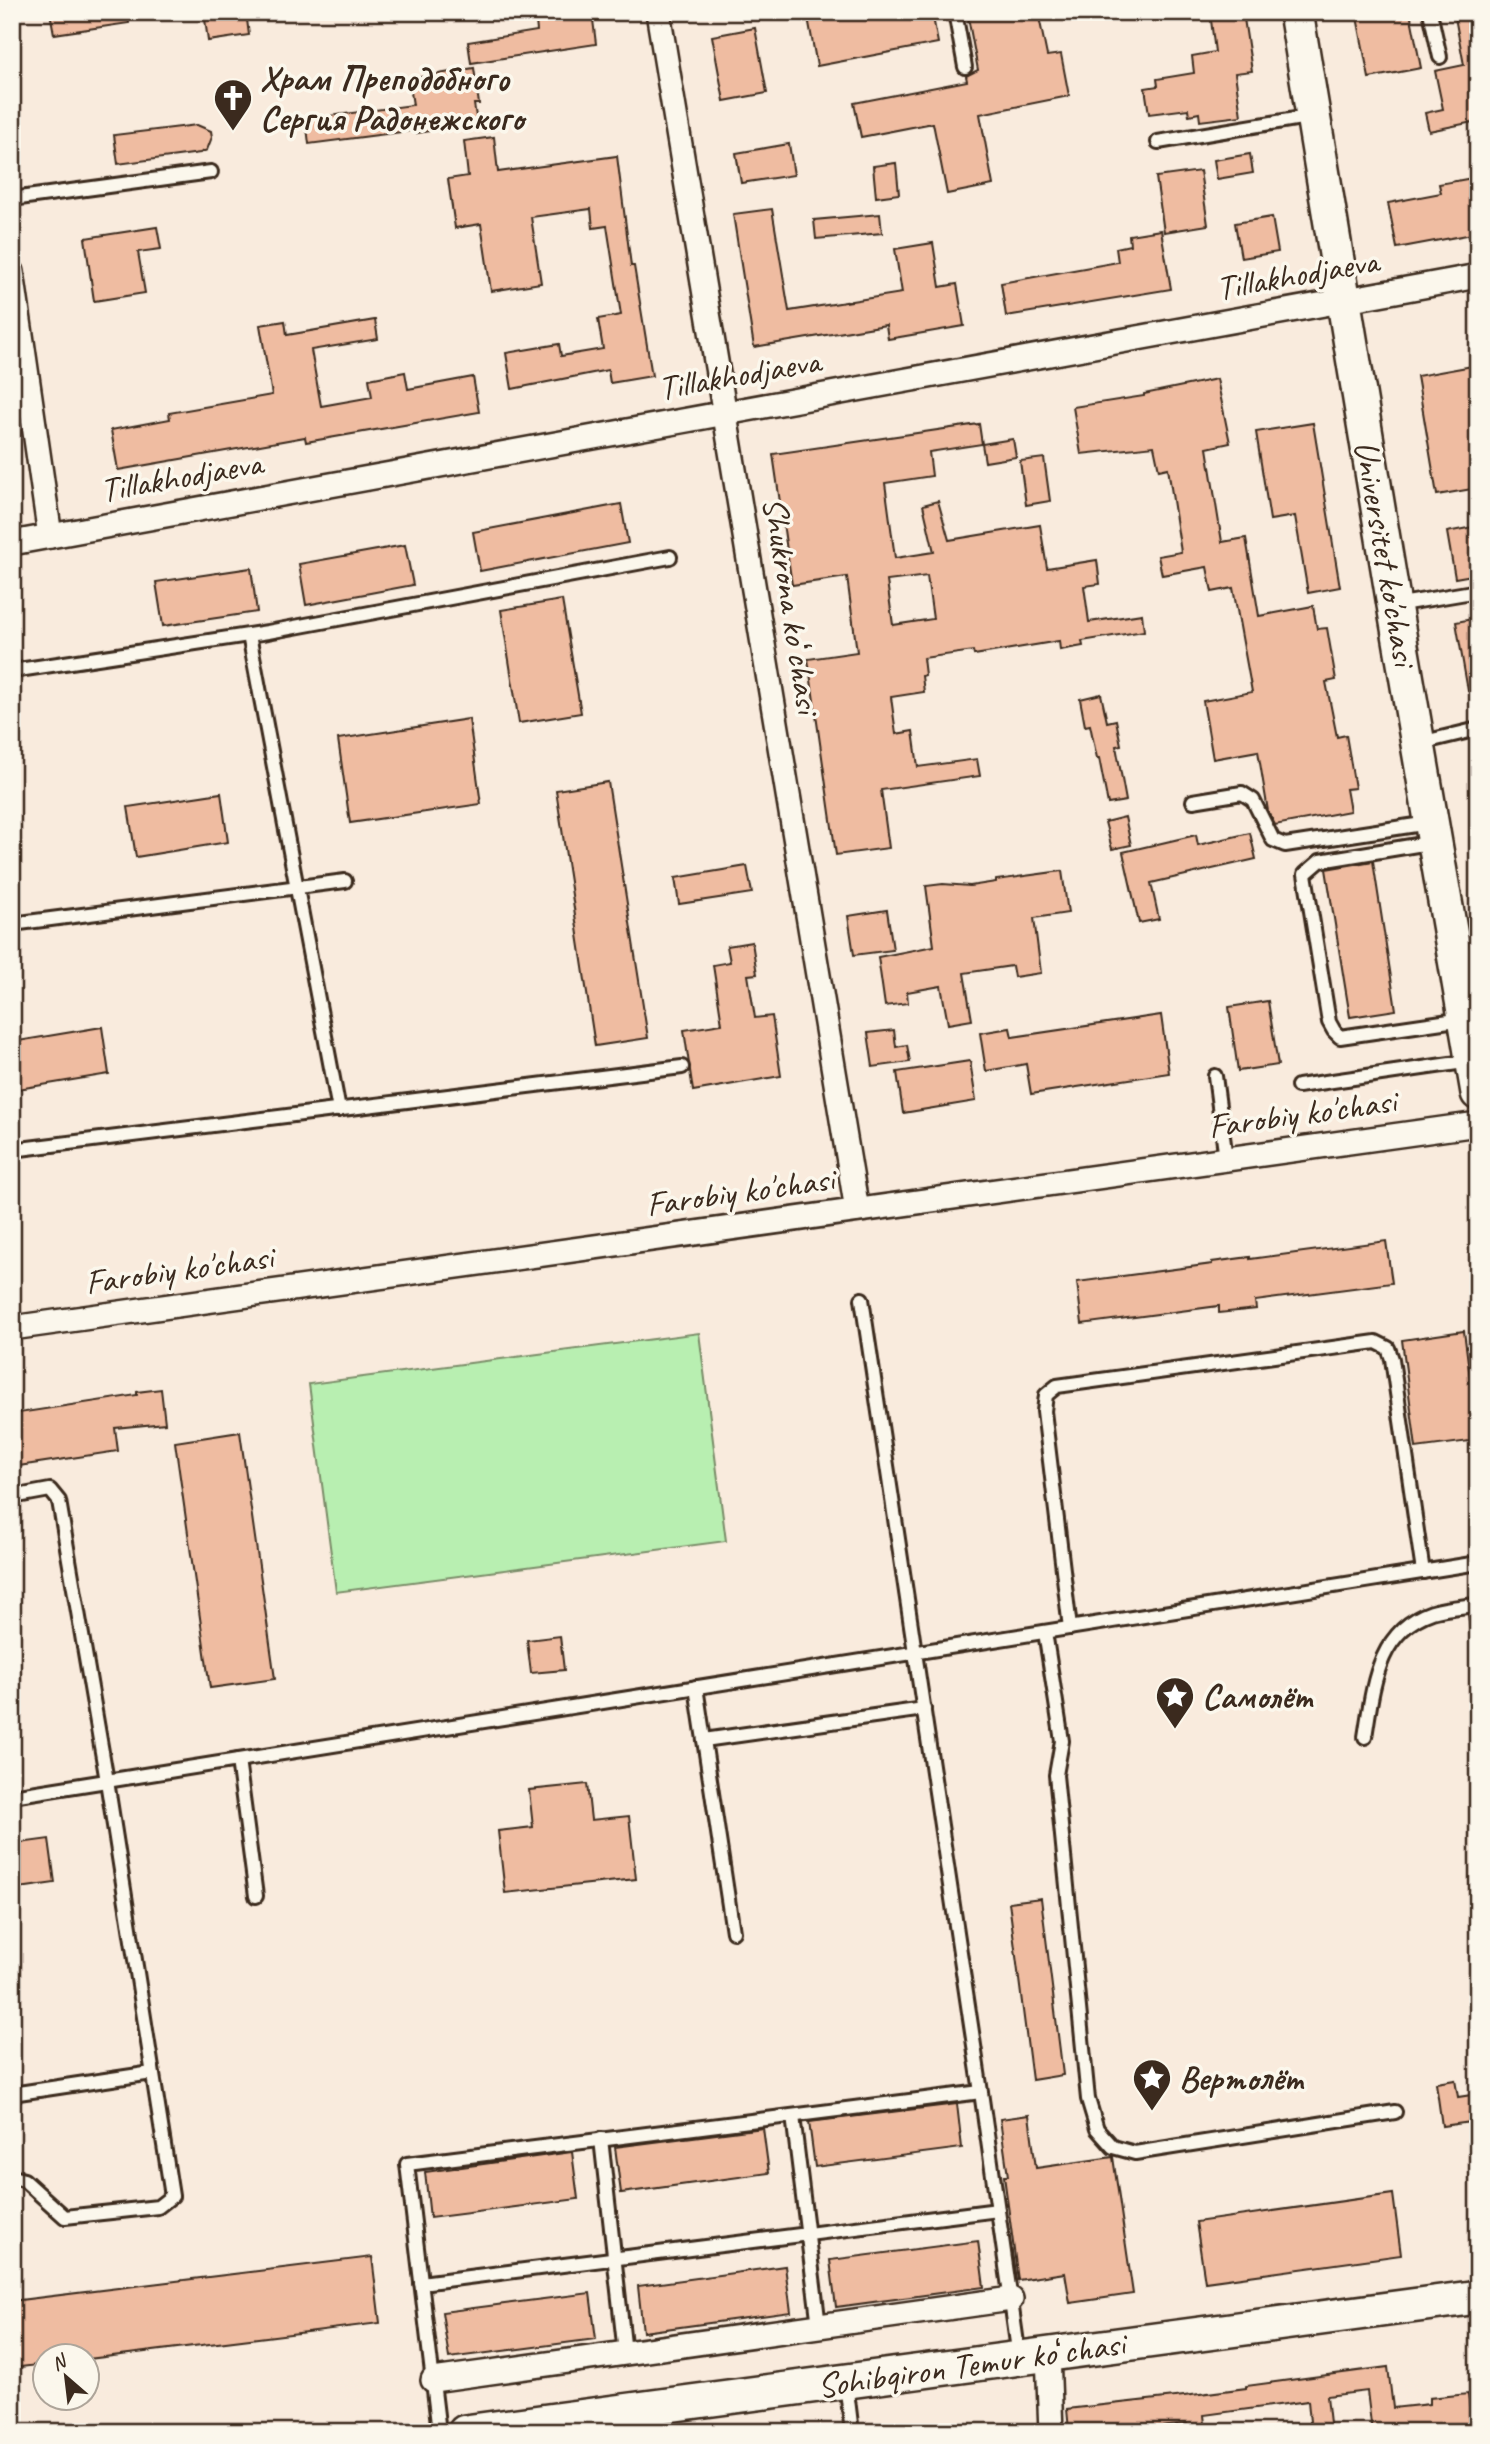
<svg xmlns="http://www.w3.org/2000/svg" width="1490" height="2444" viewBox="0 0 1490 2444" font-family="Caveat,sans-serif">
<style>
.green{fill:#b8efb1;stroke:#7a8c68;stroke-width:2}
.building{fill:#efbca1;stroke:#3b2a1e;stroke-width:2;fill-rule:evenodd}
.lines{fill:none;stroke-linecap:round;stroke-linejoin:round}
.lane-casing{stroke:#3b2a1e;stroke-width:18}
.street-casing{stroke:#3b2a1e;stroke-width:28}
.secondary-casing{stroke:#3b2a1e;stroke-width:38}
.lane{stroke:#fbf7ec;stroke-width:12}
.street{stroke:#fbf7ec;stroke-width:23}
.secondary{stroke:#fbf7ec;stroke-width:33}
.labels{text-anchor:middle;stroke-width:7;stroke-linejoin:round;paint-order:stroke}
.poi-label{font-size:35px;font-weight:bold;fill:#3b2a1e;stroke:#fbf7ec;text-anchor:start}
.street-label{font-size:35px;fill:#3b2a1e;stroke:#fbf7ec}
</style>
<rect width="100%" height="100%" fill="#f9ebdd"/>
<filter id="ink" filterUnits="userSpaceOnUse"><feTurbulence type="fractalNoise" baseFrequency=".0143" numOctaves="2"/><feDisplacementMap in="SourceGraphic" scale="14" xChannelSelector="R" yChannelSelector="G"/><feConvolveMatrix kernelMatrix="1 2 1 2 8 2 1 2 1" color-interpolation-filters="sRGB"/></filter>
<g filter="url(#ink)">
<polygon class="green" points="699,1333 726,1541 336,1592 309,1384"/>
<g class="building">
<polygon points="50,12 128,12 129,23 54,34"/>
<polygon points="204,12 246,12 249,35 208,41"/>
<polygon points="535,12 592,12 596,44 471,63 468,42 537,31"/>
<polygon points="807,12 932,12 938,43 817,66"/>
<polygon points="967,12 1038,12 1047,56 1061,54 1069,96 980,114 993,185 947,194 933,123 861,137 854,103 967,81 966,76 978,70"/>
<polygon points="1210,12 1243,12 1252,71 1235,73 1241,116 1200,121 1199,113 1189,115 1188,109 1149,114 1145,88 1158,86 1157,79 1194,73 1192,56 1215,52"/>
<polygon points="1356,12 1410,12 1421,68 1369,78"/>
<polygon points="1454,12 1478,12 1478,121 1429,131 1425,113 1443,109 1435,71 1464,65"/>
<polygon points="755,28 767,93 724,101 712,36"/>
<polygon points="474,68 479,104 474,104 477,123 417,133 417,130 309,144 306,119 413,105 409,79"/>
<polygon points="197,125 211,131 212,137 207,150 200,153 118,164 114,135"/>
<polygon points="494,137 498,172 617,156 631,266 634,266 652,376 610,383 608,370 512,389 506,353 559,344 561,356 603,349 598,319 621,315 607,226 593,228 591,209 531,217 541,283 491,291 481,224 455,228 448,179 468,176 464,141"/>
<polygon points="789,144 794,175 741,183 736,153"/>
<polygon points="1250,154 1253,173 1217,179 1214,160"/>
<polygon points="896,163 899,194 876,197 873,166"/>
<polygon points="1200,171 1208,225 1164,232 1156,177"/>
<polygon points="1478,177 1478,233 1397,248 1388,203 1441,193 1439,184"/>
<polygon points="772,209 789,311 902,293 895,249 933,243 940,287 957,284 964,326 888,339 886,325 754,347 733,214"/>
<polygon points="880,214 882,233 816,239 814,220"/>
<polygon points="1272,217 1278,252 1241,258 1235,223"/>
<polygon points="157,227 161,249 138,252 145,293 94,301 85,238"/>
<polygon points="1161,230 1171,289 1006,316 1001,283 1118,262 1116,248 1130,245 1129,235"/>
<polygon points="375,320 378,339 311,350 321,406 372,397 369,379 405,372 408,389 473,377 479,412 306,442 305,437 118,470 111,430 170,419 169,413 272,395 260,325 285,321 287,335"/>
<polygon points="1478,365 1478,488 1437,495 1417,376"/>
<polygon points="1217,379 1230,443 1207,448 1222,542 1246,538 1259,616 1313,606 1317,629 1327,628 1336,680 1326,682 1337,737 1346,735 1355,788 1346,789 1350,811 1275,825 1268,811 1258,751 1213,759 1203,701 1252,692 1233,588 1212,592 1207,567 1162,575 1158,556 1181,552 1168,468 1159,470 1154,446 1081,454 1073,407 1144,396 1144,394"/>
<polygon points="1313,423 1340,587 1308,593 1295,516 1270,520 1256,432"/>
<path d="M979,424L982,444L929,452L932,476L885,483L895,558L934,552L923,505L938,501L949,540L1040,525L1047,568L1097,560L1100,584L1084,586L1089,622L1142,614L1144,631L1082,641L1083,646L1060,650L1059,641L974,655L973,651L923,658L925,675L922,676L924,692L891,697L896,734L913,731L918,767L977,759L980,776L881,790L889,848L836,855L808,659L857,652L847,577L792,585L773,454ZM927,576L933,619L893,625L887,581Z"/>
<polygon points="1013,439 1016,457 985,462 982,444"/>
<polygon points="1044,458 1050,501 1026,505 1020,461"/>
<polygon points="621,504 628,543 480,571 473,532"/>
<polygon points="1478,526 1478,574 1455,578 1447,532"/>
<polygon points="405,545 413,585 306,605 299,564"/>
<polygon points="251,568 257,612 163,626 156,582"/>
<polygon points="562,600 581,713 519,723 501,610"/>
<polygon points="1478,618 1478,691 1468,691 1456,622"/>
<polygon points="1101,694 1107,722 1116,720 1121,745 1116,746 1126,801 1108,804 1099,758 1097,758 1090,725 1085,726 1080,699"/>
<polygon points="469,719 481,804 350,823 338,739"/>
<polygon points="608,782 648,1038 595,1046 556,790"/>
<polygon points="221,793 228,842 136,857 128,807"/>
<polygon points="1125,817 1131,845 1112,849 1105,822"/>
<polygon points="1250,833 1256,859 1151,883 1159,919 1139,923 1123,852 1196,835 1198,845"/>
<polygon points="1373,861 1396,1010 1350,1017 1326,869"/>
<polygon points="747,866 752,893 679,904 675,878"/>
<polygon points="1062,871 1068,913 1034,918 1041,973 1014,977 1012,966 964,973 972,1020 948,1024 941,986 907,992 908,1003 885,1006 878,957 934,946 926,886 943,884 970,886 996,882 996,880"/>
<polygon points="887,910 893,950 854,955 848,916"/>
<polygon points="752,942 757,974 748,975 755,1018 772,1016 781,1076 693,1091 684,1030 722,1024 713,965 730,962 727,946"/>
<polygon points="1268,1001 1278,1065 1238,1071 1229,1007"/>
<polygon points="1161,1015 1169,1073 1031,1094 1026,1064 986,1071 980,1033 1010,1028 1012,1037"/>
<polygon points="102,1027 109,1074 12,1090 12,1042"/>
<polygon points="894,1030 896,1047 907,1045 910,1062 873,1067 868,1033"/>
<polygon points="970,1061 976,1101 903,1113 897,1072"/>
<polygon points="1386,1241 1392,1283 1255,1301 1256,1309 1219,1313 1219,1306 1082,1324 1077,1282 1212,1264 1212,1262 1250,1257 1250,1259"/>
<polygon points="1464,1331 1478,1440 1416,1448 1402,1340"/>
<polygon points="161,1389 165,1423 115,1428 118,1451 12,1467 12,1414 137,1395 137,1392"/>
<polygon points="240,1432 275,1679 210,1688 175,1442"/>
<polygon points="560,1636 564,1670 531,1673 527,1640"/>
<polygon points="587,1784 591,1820 629,1816 636,1879 505,1893 498,1831 533,1827 529,1790"/>
<polygon points="49,1839 55,1883 12,1889 12,1844"/>
<polygon points="1041,1898 1063,2075 1032,2080 1009,1902"/>
<polygon points="1455,2080 1458,2097 1478,2094 1478,2121 1442,2126 1436,2083"/>
<polygon points="957,2104 962,2148 815,2167 809,2122"/>
<polygon points="1029,2115 1036,2168 1113,2157 1133,2294 1070,2303 1065,2273 1018,2280 1004,2176 1008,2176 1000,2119"/>
<polygon points="763,2128 769,2173 621,2193 615,2147"/>
<polygon points="572,2152 578,2199 430,2218 425,2172"/>
<polygon points="1393,2194 1401,2255 1205,2282 1196,2222"/>
<polygon points="978,2241 984,2287 836,2307 830,2260"/>
<polygon points="372,2257 380,2323 88,2359 88,2356 46,2356 46,2364 12,2368 12,2301"/>
<polygon points="785,2266 791,2312 643,2332 638,2286"/>
<polygon points="590,2293 596,2339 449,2358 442,2312"/>
<polygon points="1388,2367 1393,2408 1429,2404 1429,2398 1468,2394 1473,2432 1372,2432 1367,2391 1327,2396 1331,2432 1311,2432 1308,2401 1204,2415 1206,2432 1188,2432 1187,2424 1128,2430 1128,2424 1069,2430 1067,2409 1184,2396 1246,2388 1246,2386"/>
</g>
<g class="lines">
<g class="lane-casing">
<g id="lane">
<polyline points="955,12 965,67"/>
<polyline points="1430,12 1440,57"/>
<polyline points="1158,142 1313,116"/>
<polyline points="12,199 211,172"/>
<polyline points="1395,605 1478,591"/>
<polyline points="249,635 339,1110"/>
<polyline points="12,671 268,632 670,557"/>
<polyline points="1420,743 1478,729"/>
<polyline points="1193,801 1242,793 1253,800 1273,840 1285,845 1429,823"/>
<polyline points="1435,842 1320,861 1305,874 1329,1022 1334,1031 1340,1037 1463,1019"/>
<polyline points="12,924 345,881"/>
<polyline points="1215,1076 1226,1159"/>
<polyline points="1298,1086 1471,1061"/>
<polyline points="12,1150 682,1067"/>
<polyline points="862,1299 981,2092"/>
<polyline points="12,1497 50,1490 59,1501 107,1781 172,2196 158,2207 65,2217 24,2180 12,2177"/>
<polyline points="1478,1604 1475,1605 1478,1629"/>
<polyline points="1070,1628 1044,1411 1046,1395 1057,1386 1376,1342 1388,1348 1392,1359 1423,1572"/>
<polyline points="1045,1632 1062,1741 1056,1775 1088,2099 1097,2129 1113,2147 1135,2153 1395,2112"/>
<polyline points="696,1687 733,1932"/>
<path d="M1365,1737C1373,1687 1377,1631 1432,1612C1445,1608 1461,1607 1475,1605"/>
<polyline points="704,1740 924,1709"/>
<polyline points="238,1760 256,1896"/>
<polyline points="12,1796 1478,1563"/>
<polyline points="12,2094 152,2073"/>
<polyline points="793,2116 819,2326"/>
<polyline points="601,2139 625,2353"/>
<polyline points="421,2283 998,2210"/>
<polyline points="846,2383 852,2432"/>
<polyline points="439,2432 407,2164 981,2092 1019,2357"/>
</g>
</g>
<g class="street-casing">
<g id="street">
<polyline points="658,12 857,1210"/>
<polyline points="12,272 50,536"/>
<polyline points="12,543 1478,276"/>
<polyline points="12,1328 1478,1124"/>
<polyline points="1048,2354 1051,2432"/>
<polyline points="433,2380 1011,2299"/>
</g>
</g>
<g class="secondary-casing">
<g id="secondary">
<polyline points="1296,12 1394,605 1478,1093"/>
<polyline points="465,2432 1478,2297"/>
</g>
</g>
<use href="#lane" class="lane"/>
<use href="#street" class="street"/>
<use href="#secondary" class="secondary"/>
</g>
</g>
<defs>
<g id="church-pin" transform="scale(2.0125)"><path d="M0 17L-7.5 6A9.5 9.5 0 1 1 7.5 6Z" fill="#3b2a1e" stroke="#fbf7ec"/><path d="M-1.2-6h2.4v3.5h3.3v2.4h-3.3V6h-2.4V-.1h-3.3v-2.4h3.3Z" fill="#fff"/></g>
<g id="sight-pin" transform="scale(2.0125)"><path d="M0 17L-7.5 6A9.5 9.5 0 1 1 7.5 6Z" fill="#3b2a1e" stroke="#fbf7ec"/><path d="M0-6L1.8-2.2L6-1.7L2.9 1.2L3.7 5.4L0 3.3L-3.7 5.4L-2.9 1.2L-6-1.7L-1.8-2.2Z" fill="#fff"/></g>
</defs>
<g fill-rule="evenodd">
<use href="#church-pin" x="233" y="98"/>
<use href="#sight-pin" x="1175" y="1696"/>
<use href="#sight-pin" x="1152" y="2078"/>
</g>
<g class="labels">
<g class="poi-label">
<text x="260" y="90">Храм Преподобного<tspan x="260" dy="40">Сергия Радонежского</tspan></text>
<text x="1202" y="1708">Самолёт</text>
<text x="1179" y="2090">Вертолёт</text>
</g>
<g class="street-label">
<text transform="translate(1297 274) rotate(-10)" y="12">Tillakhodjaeva</text>
<text transform="translate(739 374) rotate(-10)" y="12">Tillakhodjaeva</text>
<text transform="translate(181 476) rotate(-10)" y="12">Tillakhodjaeva</text>
<text transform="translate(1386 553) rotate(80)" y="12">Universitet ko'chasi</text>
<text transform="translate(792 605) rotate(81)" y="12">Shukrona koʻchasi</text>
<text transform="translate(1302 1113) rotate(-8)" y="12">Farobiy ko'chasi</text>
<text transform="translate(740 1191) rotate(-8)" y="12">Farobiy ko'chasi</text>
<text transform="translate(179 1269) rotate(-8)" y="12">Farobiy ko'chasi</text>
<text transform="translate(971 2364) rotate(-8)" y="12">Sohibqiron Temur koʻchasi</text>
</g>
</g>
<rect width="1490" height="2444" fill="none" stroke="#fbf7ec" stroke-width="42"/>
<rect x="21" y="21" width="1448" height="2402" fill="none" stroke="#3b2a1e" stroke-width="2.5" filter="url(#ink)"/>
<g transform="translate(66 2377) rotate(332)"><circle r="33" fill="#fbf7ec" stroke="#aea59a" stroke-width="2"/>
<path d="M0-5L12 26L0 18L-12 26Z" fill="#3b2a1e"/>
<text y="-10" font-size="19" font-weight="bold" text-anchor="middle" fill="#3b2a1e">N</text>
</g>
</svg>
